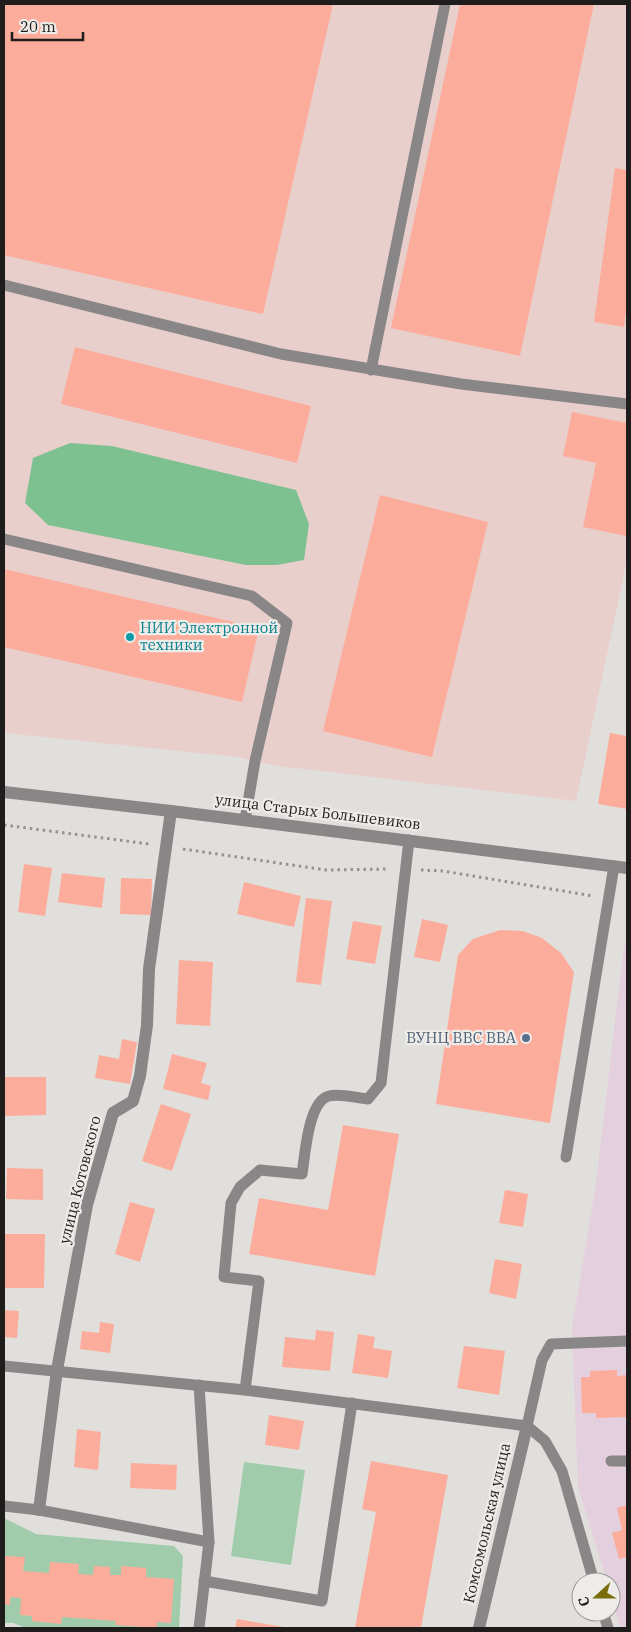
<svg xmlns="http://www.w3.org/2000/svg" width="631" height="1632" viewBox="0 0 631 1632" font-family="'IBM Plex Serif',serif">
<style>
.industrial{fill:#e9cfcc}
.education{fill:#e3cfdd}
.green{fill:#a1ccab}
.forest{fill:#7ec190}
.building{fill:#fcac9b}
.lines{fill:none;stroke-linecap:round;stroke-linejoin:round}
.path{stroke:#949290;stroke-width:3;stroke-dasharray:2.5 4;stroke-linecap:butt}
.service{stroke:#888686;stroke-width:11}
.minor{stroke:#888686;stroke-width:12}
.tertiary{stroke:#888686;stroke-width:12}
.culture-dot{fill:#0f9aa8;stroke:#eeece9;stroke-width:2}
.service-dot{fill:#5c6f8a;stroke:#eeece9;stroke-width:2}
.labels{text-anchor:middle;stroke-width:4.5;stroke-linejoin:round;paint-order:stroke}
.culture-label{font-size:15px;fill:#0d838f;stroke:#eeece9;text-anchor:start}
.street-label{font-size:15px;fill:#1e1d1c;stroke:#eeece9}
.service-label{font-size:15px;fill:#4e5e75;stroke:#eeece9;text-anchor:end}
</style>
<rect width="100%" height="100%" fill="#e1dfdc"/>
<polygon class="industrial" points="4,4 627,4 627,560 576,801 270,765 238,757 4,733"/>
<polygon class="education" points="624,945 627,945 627,1628 620,1628 611,1597 611,1582 607,1582 578,1487 572,1327 596,1184"/>
<g class="green">
<polygon points="244,1462 305,1470 291,1565 231,1556"/>
<polygon points="4,1518 36,1534 174,1546 183,1556 179,1628 26,1628 13,1623 4,1623"/>
</g>
<polygon class="forest" points="70,443 112,446 296,490 309,524 304,560 277,565 246,565 48,525 25,503 33,458"/>
<g class="building">
<polygon points="4,4 333,4 263,314 4,255"/>
<polygon points="460,4 594,4 520,356 391,328"/>
<polygon points="615,168 627,170 627,302 624,327 594,322"/>
<polygon points="75,347 311,406 297,463 61,404"/>
<polygon points="572,412 627,423 626,536 583,527 596,463 563,456"/>
<polygon points="380,495 488,522 432,757 323,731"/>
<polygon points="4,569 259,628 242,702 4,647"/>
<polygon points="610,733 627,736 627,809 598,804"/>
<polygon points="24,864 52,868 45,916 18,912"/>
<polygon points="62,873 105,878 102,908 58,902"/>
<polygon points="121,878 152,879 151,915 120,914"/>
<polygon points="244,882 301,896 294,927 237,914"/>
<polygon points="306,898 332,901 321,985 296,982"/>
<polygon points="422,919 448,925 440,962 414,957"/>
<polygon points="353,921 382,926 375,964 346,959"/>
<polygon points="500,930 523,931 542,938 561,953 574,972 550,1123 436,1104 458,955 473,939"/>
<polygon points="179,960 213,962 210,1026 176,1024"/>
<polygon points="122,1039 137,1042 130,1084 95,1078 99,1055 119,1059"/>
<polygon points="172,1054 207,1063 201,1083 211,1086 208,1100 163,1089"/>
<polygon points="4,1077 46,1077 46,1115 4,1116"/>
<polygon points="161,1104 191,1114 172,1171 142,1161"/>
<polygon points="343,1125 399,1134 375,1276 249,1254 259,1198 328,1210"/>
<polygon points="7,1168 43,1169 43,1200 6,1199"/>
<polygon points="505,1190 528,1194 523,1227 499,1223"/>
<polygon points="130,1202 155,1209 140,1262 115,1254"/>
<polygon points="4,1234 45,1234 44,1288 4,1288"/>
<polygon points="495,1259 522,1264 516,1299 489,1293"/>
<polygon points="4,1310 19,1311 17,1338 4,1337"/>
<polygon points="100,1322 114,1324 110,1353 80,1349 82,1331 99,1333"/>
<polygon points="316,1330 334,1332 330,1371 282,1367 285,1337 315,1340"/>
<polygon points="358,1334 375,1337 373,1348 392,1351 388,1378 352,1373"/>
<polygon points="464,1346 505,1351 499,1395 457,1388"/>
<polygon points="617,1370 617,1376 627,1375 627,1417 596,1418 596,1413 582,1413 581,1377 590,1377 590,1371"/>
<polygon points="269,1415 304,1421 299,1450 265,1445"/>
<polygon points="77,1429 101,1432 98,1470 74,1467"/>
<polygon points="371,1461 448,1475 421,1628 355,1628 376,1512 362,1509"/>
<polygon points="131,1463 177,1465 176,1490 130,1488"/>
<polygon points="627,1505 627,1557 619,1559 612,1533 622,1530 617,1508"/>
<polygon points="4,1556 25,1557 23,1571 49,1573 50,1562 79,1564 78,1574 93,1575 94,1566 110,1567 110,1575 121,1575 121,1566 146,1568 146,1577 174,1579 171,1623 157,1622 157,1628 115,1625 116,1621 62,1617 61,1624 32,1621 32,1616 20,1615 21,1598 10,1597 10,1605 4,1604"/>
<polygon points="237,1619 284,1627 284,1628 235,1628"/>
</g>
<g class="lines">
<g class="path">
<polyline points="4,825 149,844"/>
<polyline points="183,849 326,870 388,869"/>
<polyline points="421,870 443,871 593,896"/>
</g>
<g class="service">
<polyline points="4,285 281,354 461,384 627,404"/>
<polyline points="371,370 445,4"/>
<polyline points="4,539 252,596 287,623 255,761 245,820"/>
<polyline points="566,1157 614,866"/>
<polyline points="4,1366 245,1390 527,1426 545,1441 562,1471 594,1582"/>
<polyline points="199,1385 209,1542"/>
<path d="M245,1390L259,1281L224,1277L231,1203L240,1187L260,1170L302,1174C305,1156 308,1101 329,1096C340,1093 357,1098 368,1099L381,1083L409,840"/>
<polyline points="527,1426 542,1360 551,1344 627,1341"/>
<polyline points="611,1461 627,1461"/>
<polyline points="4,1506 39,1510 209,1542 199,1628"/>
<polyline points="204,1581 322,1601 352,1403"/>
<polyline points="603,1612 608,1628"/>
</g>
<g class="minor">
<polyline points="39,1510 57,1370 87,1205 113,1113 133,1101 140,1076 147,1025 149,969 171,811"/>
<polyline points="479,1628 527,1426"/>
</g>
<polyline class="tertiary" points="4,792 171,811 627,868"/>
</g>
<circle class="culture-dot" cx="130" cy="637" r="5"/>
<circle class="service-dot" cx="526" cy="1038" r="5"/>
<g class="labels">
<g class="culture-label">
<text x="140" y="633">НИИ Электронной<tspan x="140" dy="17">техники</tspan></text>
</g>
<g class="street-label">
<text transform="translate(318 812) rotate(7)" y="5">улица Старых Большевиков</text>
<text transform="translate(80 1180) rotate(-76)" y="5">улица Котовского</text>
<text transform="translate(487 1523) rotate(-77)" y="5">Комсомольская улица</text>
</g>
<g class="service-label">
<text x="516" y="1043">ВУНЦ ВВС ВВА</text>
</g>
</g>
<rect width="631" height="1632" fill="none" stroke="#1e1d1c" stroke-width="10"/>
<g transform="translate(596 1597) rotate(249)"><circle r="24" fill="#eeece9" stroke="#9b9997"/>
<path d="M0-4L9 19L0 12L-9 19Z" fill="#796e0b"/>
<text y="-8" font-size="14" font-weight="bold" text-anchor="middle" fill="#1e1d1c">С</text>
</g>
<path d="M12 32v8h71v-8" fill="none" stroke="#1e1d1c" stroke-width="2.5"/>
<text x="20" y="32" font-size="15" fill="#1e1d1c" stroke="#eeece9" stroke-width="4" paint-order="stroke">20 m</text>
</svg>
